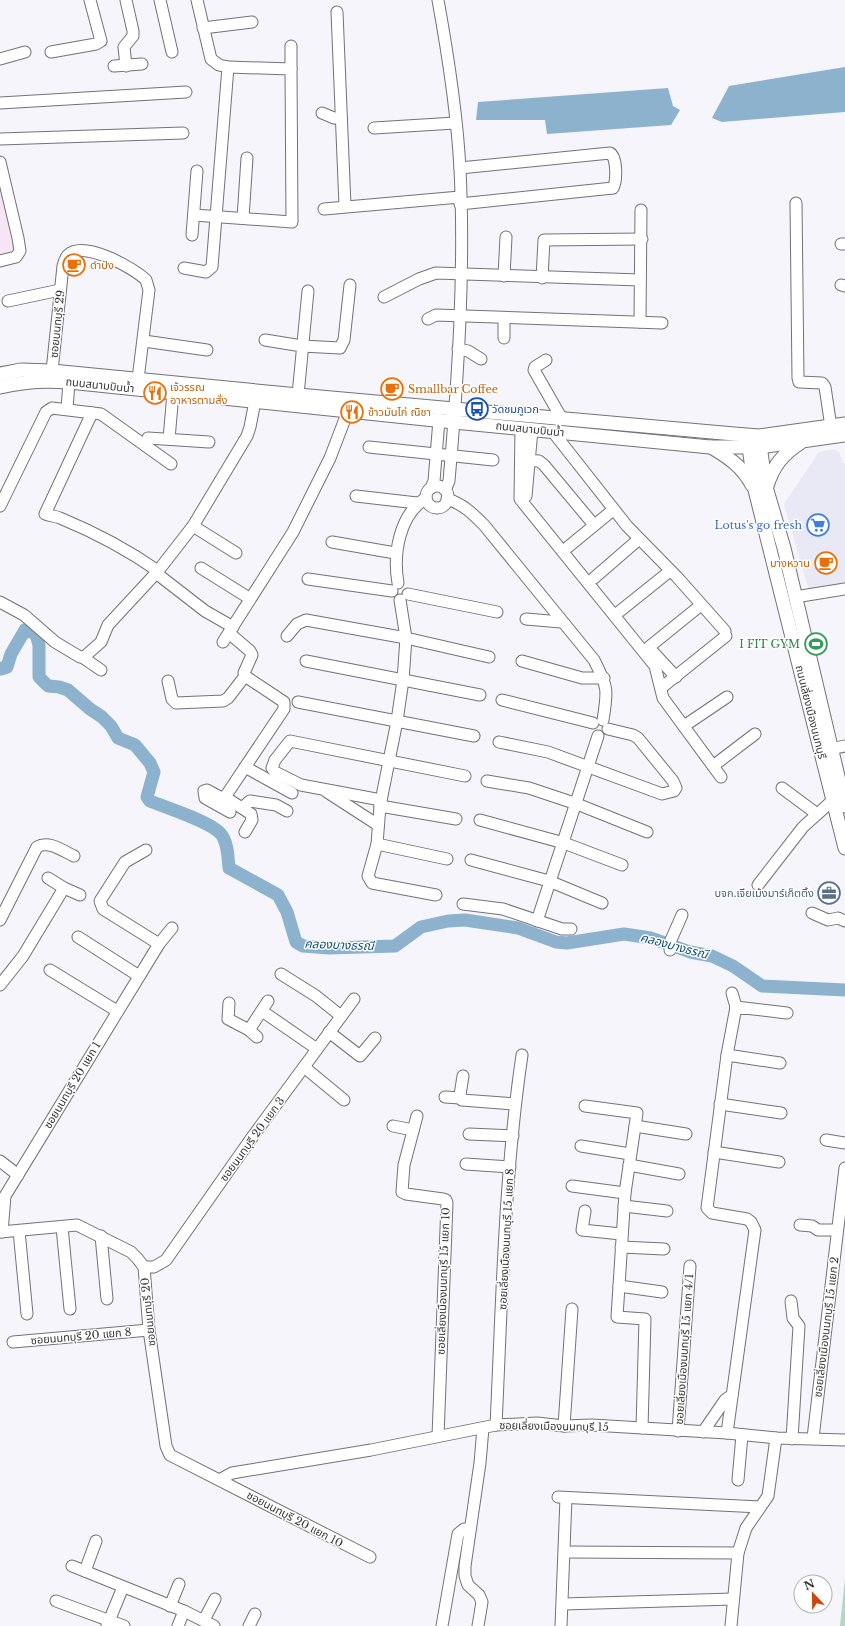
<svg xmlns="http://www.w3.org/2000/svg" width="845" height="1626" viewBox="0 0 845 1626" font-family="'Libre Baskerville','Noto Sans Thai',serif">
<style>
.built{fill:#e9e9f6}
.education{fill:#f7e5f7}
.green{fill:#b2d8bd}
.water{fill:#8cb2ce}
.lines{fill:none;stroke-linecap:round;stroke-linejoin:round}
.river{stroke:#8cb2ce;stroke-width:13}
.minor-casing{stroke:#727277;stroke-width:13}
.major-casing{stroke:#727277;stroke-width:15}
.minor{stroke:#fff;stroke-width:11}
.major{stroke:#fff;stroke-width:13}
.labels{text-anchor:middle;stroke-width:3;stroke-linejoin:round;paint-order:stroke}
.food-label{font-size:11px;fill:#c56008;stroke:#fff;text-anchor:start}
.street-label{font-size:11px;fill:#363638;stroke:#fff}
.transit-label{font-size:11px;fill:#164399;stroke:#fff;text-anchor:start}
.shop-label{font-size:11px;fill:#366cbe;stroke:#fff;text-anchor:end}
.leisure-label{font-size:11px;fill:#27864d;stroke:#fff;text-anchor:end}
.service-label{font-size:11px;fill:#4e5e75;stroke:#fff;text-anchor:end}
.water-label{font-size:12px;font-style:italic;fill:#0c4e73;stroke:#fff}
</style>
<rect width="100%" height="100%" fill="#f5f5fb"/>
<polygon class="built" points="834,449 839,452 843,463 845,463 845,589 810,594 784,504 819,452"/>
<polygon class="education" points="0,164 18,255 0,259"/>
<polygon class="green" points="845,1578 845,1626 840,1626"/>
<g class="water">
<polygon points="845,67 845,112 722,122 712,118 729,86"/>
<polygon points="668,88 673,106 680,110 671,125 547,134 545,120 476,120 478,102"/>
</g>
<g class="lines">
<path class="river" d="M0,668L1,669L7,667L11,654L25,630L36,634L39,645V677L48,686L59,687L68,690L90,709L102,717L111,726L118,738L135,745L150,763L154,772L147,797L150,801C167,808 209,821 220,833C228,841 228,858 229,868L278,895L287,912L296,942L303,946L329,948L395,946L421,927L448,921L465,920L518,928L556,942L567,943L624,934L651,938L690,952L712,956L733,966L762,986L845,990"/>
<g class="minor-casing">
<g id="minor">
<polyline points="160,0 172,52"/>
<path d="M438,0C448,55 457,112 460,169C465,272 458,378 449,481L445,490"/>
<polyline points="337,12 345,206"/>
<polyline points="203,28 252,22"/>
<polyline points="291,46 291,69"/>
<polyline points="51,52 96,44 101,41 90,0"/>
<polyline points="0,59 25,52"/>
<polyline points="114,66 142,64"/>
<polyline points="126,66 124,47 133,36 133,31 126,0"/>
<polyline points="0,103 186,92"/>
<polyline points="322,113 334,118 341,118"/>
<polyline points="374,128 455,123"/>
<polyline points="0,139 183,133"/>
<polyline points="0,162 18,238 20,251 16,257 0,261"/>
<path d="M460,168L610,153C617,157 617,181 613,188L460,204"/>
<polyline points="796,203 798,378 799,382 822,383 825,387 831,427"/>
<polyline points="324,209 460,197"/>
<polyline points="194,215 292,222 291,69 228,67"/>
<polyline points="243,218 247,158"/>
<polyline points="192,235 197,171"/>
<polyline points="841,244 845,244"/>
<polyline points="184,268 206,272 212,267 228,67 219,65 211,59 197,0"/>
<polyline points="504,276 506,237"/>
<polyline points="542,278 544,240 642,239"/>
<polyline points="841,285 845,286"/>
<polyline points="384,297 419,279 436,273 640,280"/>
<polyline points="8,301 60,290"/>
<polyline points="428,319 436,315 662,323"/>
<polyline points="504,319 504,338"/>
<polyline points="640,322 641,210"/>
<polyline points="265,340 302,346 340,348 344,340 350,285"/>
<polyline points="144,341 207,350"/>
<polyline points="458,349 468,351 481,359"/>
<polyline points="546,360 535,367 534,370 562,419"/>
<path d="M52,371L63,266C64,262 65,258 68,255C84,240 134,268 146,280L149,290L138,379"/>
<polyline points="298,395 308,291"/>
<polyline points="67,409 69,382"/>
<path d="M92,413L45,514C50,516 55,516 60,518C94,532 128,550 158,571"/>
<polyline points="521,428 520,499 655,666 663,698 721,777"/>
<polyline points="553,432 627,526 677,577 725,631"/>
<polyline points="148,438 209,442"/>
<polyline points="169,439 173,393"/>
<polyline points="369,447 493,460"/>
<polyline points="524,460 539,461 544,465 594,525"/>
<circle cx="437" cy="497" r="11"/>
<polyline points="431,488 434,481 439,420"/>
<polyline points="356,496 417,503"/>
<polyline points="526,496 532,430"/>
<path d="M447,499C463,504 472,513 484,525L594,660C608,687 608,690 603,720"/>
<polyline points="0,506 46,412 52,408 101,414 171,464"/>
<polyline points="193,526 236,553"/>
<polyline points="332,542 395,553"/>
<polyline points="568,547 613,510"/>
<polyline points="201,568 249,598"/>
<polyline points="156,573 205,611 233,627"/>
<polyline points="594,578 639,539"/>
<polyline points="308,579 392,591"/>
<path d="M398,583C393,554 399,515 426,498"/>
<polyline points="408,594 497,612"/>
<polyline points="795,597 845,589"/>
<polyline points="400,600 406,638 403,680 397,721 380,806 377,844 368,876 372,883 436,895"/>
<polyline points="0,602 24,615 55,642 80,657 84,657 101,642 108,625 158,571 193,526 247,436 250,427 255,401"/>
<polyline points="615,615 670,571"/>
<polyline points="526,619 561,622"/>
<polyline points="229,633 250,651 252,655 244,673 245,676 284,702 284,709 225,797 220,797 207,790 204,791 205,798 230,812"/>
<polyline points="287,636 297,624 306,620 406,638 489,657"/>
<polyline points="223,642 293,532 330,458 348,411"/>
<polyline points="649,647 701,605"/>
<polyline points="652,651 676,677"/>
<polyline points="82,657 101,670"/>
<polyline points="306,661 480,695"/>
<polyline points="522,661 582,678 604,678"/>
<polyline points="168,681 172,699 176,703 223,701 228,698 245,676"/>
<polyline points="661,688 726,636"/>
<polyline points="502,700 593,723"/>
<polyline points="298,702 474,736"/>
<polyline points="684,726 727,697"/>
<polyline points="499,742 548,752 662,794 674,791 676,788 673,781 638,738 633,735 608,729"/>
<polyline points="830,749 845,746"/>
<polyline points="713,766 755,734"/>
<polyline points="245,767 292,793"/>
<polyline points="487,781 529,788 577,804 647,832"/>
<polyline points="782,788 817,814"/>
<polyline points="327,792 378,825"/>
<polyline points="225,797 251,814 252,820 245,832"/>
<polyline points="381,800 301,785 275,772 272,768 275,760 290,741 465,776"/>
<polyline points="380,806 456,819"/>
<polyline points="242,808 250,801 276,805 287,811"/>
<polyline points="480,820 564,843 622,865"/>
<polyline points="377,844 447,859"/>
<polyline points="146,850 125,862 100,901 103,909 159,944"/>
<polyline points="471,860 549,881 602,903"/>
<polyline points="758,885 803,827 833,800"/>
<polyline points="64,888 80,895"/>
<polyline points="463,904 503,909 562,929 571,929"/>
<polyline points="812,913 828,920 838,918 845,921"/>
<path d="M0,920L37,847C49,840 63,851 74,856"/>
<polyline points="537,921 598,736"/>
<polyline points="78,937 139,976"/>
<polyline points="670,950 671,940 682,915"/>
<polyline points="50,970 117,1011"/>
<polyline points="281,974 316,996 341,1016"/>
<polyline points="0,985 23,956 64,888 48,878"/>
<polyline points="732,993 736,1007"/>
<polyline points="229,1003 228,1019 249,1030"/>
<polyline points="262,1011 317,1049"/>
<polyline points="329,1032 360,1056 375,1038"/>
<polyline points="257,1037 249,1030 268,1001"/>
<polyline points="727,1055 780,1063"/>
<polyline points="304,1067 344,1100"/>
<polyline points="463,1076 460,1095 462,1100 515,1104"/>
<polyline points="445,1097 460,1098"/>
<polyline points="720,1104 781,1113"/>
<polyline points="585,1106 637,1113 625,1193 617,1317 645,1319 642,1428"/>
<polyline points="417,1116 404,1165 402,1192 406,1194 443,1199 446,1200 447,1203 438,1436"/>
<polyline points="393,1126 413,1130"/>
<polyline points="635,1126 686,1134"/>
<polyline points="469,1134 513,1136"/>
<polyline points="826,1140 845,1143"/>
<polyline points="581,1146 630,1154"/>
<polyline points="714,1152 779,1162"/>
<polyline points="0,1161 18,1175"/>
<polyline points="466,1164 510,1167"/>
<polyline points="629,1165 679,1174"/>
<polyline points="572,1186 625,1193"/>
<polyline points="624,1206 667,1211"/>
<polyline points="585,1211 582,1230 621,1234"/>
<polyline points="800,1225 812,1226 818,1230 837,1230"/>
<polyline points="62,1227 70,1309"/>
<polyline points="19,1231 27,1314"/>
<polyline points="0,1232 77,1225 131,1252 137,1258 144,1267 149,1330 166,1446 170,1455 370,1557"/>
<polyline points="2,1232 5,1196 159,944 172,928"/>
<polyline points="101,1236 107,1299"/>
<polyline points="621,1247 664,1249"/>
<polyline points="144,1267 154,1267 166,1260 253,1136 354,999"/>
<polyline points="619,1286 662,1292"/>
<polyline points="791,1301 793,1318 799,1326 792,1439"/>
<polyline points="13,1342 149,1330"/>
<path d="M496,1425C502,1302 504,1177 522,1055"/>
<polyline points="564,1426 572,1309"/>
<polyline points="678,1431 690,1266"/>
<polyline points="703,1432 725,1400 732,1395"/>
<polyline points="727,1433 755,1230 751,1222 747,1219 712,1213 707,1208 727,1055 736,1007 787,1013"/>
<polyline points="813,1438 845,1168"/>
<polyline points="221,1479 232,1473 371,1450 496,1425 537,1423 564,1426 592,1425 727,1433 776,1438 845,1440"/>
<polyline points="738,1480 742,1435"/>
<polyline points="558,1497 760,1507"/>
<polyline points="565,1552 738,1553"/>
<polyline points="72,1566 184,1611 214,1626"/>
<polyline points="85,1571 96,1541"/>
<polyline points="56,1601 124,1626"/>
<polyline points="563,1604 733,1599"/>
<polyline points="170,1606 179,1584"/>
<polyline points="204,1620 215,1599"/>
<polyline points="107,1626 123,1587"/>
<polyline points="178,1626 184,1611"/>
<polyline points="249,1626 255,1614"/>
<polyline points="442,1626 458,1534 464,1529 470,1529"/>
<polyline points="478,1626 482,1602 479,1595 468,1585 465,1576 465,1566 480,1463 483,1428"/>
<polyline points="561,1626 566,1498"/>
<polyline points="731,1626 738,1553 746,1528 768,1496 776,1438"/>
</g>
</g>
<g class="major-casing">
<g id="major">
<polyline points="0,374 21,370 52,371 298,395 734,434 759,436 845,424"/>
<path d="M0,387C24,381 45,380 69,382L454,422L710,447H760L845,435"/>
<polyline points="759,439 766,487 784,548 845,806"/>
<polyline points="748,440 755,490 845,848"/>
<path d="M711,447C728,457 743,467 752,485"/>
<path d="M767,486C773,466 783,454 800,443"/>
</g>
</g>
<use href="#minor" class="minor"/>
<use href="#major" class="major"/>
</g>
<defs>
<g id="cafe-ring" transform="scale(1.15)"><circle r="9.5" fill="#fff" stroke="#e8710a" stroke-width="1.5"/><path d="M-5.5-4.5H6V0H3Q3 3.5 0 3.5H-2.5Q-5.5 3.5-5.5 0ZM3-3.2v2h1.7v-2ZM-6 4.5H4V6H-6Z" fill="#e8710a"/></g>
<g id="restaurant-ring" transform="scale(1.15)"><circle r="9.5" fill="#fff" stroke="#e8710a" stroke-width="1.5"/><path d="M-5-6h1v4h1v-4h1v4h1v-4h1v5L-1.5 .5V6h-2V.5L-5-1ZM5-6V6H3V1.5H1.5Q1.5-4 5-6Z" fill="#e8710a"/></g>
<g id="bus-ring" transform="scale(1.15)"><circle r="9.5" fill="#fff" stroke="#1a4fb4" stroke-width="1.5"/><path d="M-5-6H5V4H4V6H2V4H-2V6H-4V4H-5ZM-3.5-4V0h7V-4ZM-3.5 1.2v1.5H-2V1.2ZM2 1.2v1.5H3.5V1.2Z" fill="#1a4fb4"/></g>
<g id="supermarket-ring" transform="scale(1.15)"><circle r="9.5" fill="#fff" stroke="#3f7fe0" stroke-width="1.5"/><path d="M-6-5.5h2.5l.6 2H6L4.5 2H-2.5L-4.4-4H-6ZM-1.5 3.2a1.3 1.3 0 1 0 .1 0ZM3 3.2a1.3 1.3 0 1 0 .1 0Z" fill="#3f7fe0"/></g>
<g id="stadium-ring" transform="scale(1.15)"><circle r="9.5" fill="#fff" stroke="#2e9e5b" stroke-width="1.5"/><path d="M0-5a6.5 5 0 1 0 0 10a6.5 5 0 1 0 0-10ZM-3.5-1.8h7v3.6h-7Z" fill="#2e9e5b"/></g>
<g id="office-ring" transform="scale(1.15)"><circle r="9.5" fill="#fff" stroke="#5c6f8a" stroke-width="1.5"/><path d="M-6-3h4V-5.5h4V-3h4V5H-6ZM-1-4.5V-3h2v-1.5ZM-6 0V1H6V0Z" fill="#5c6f8a"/></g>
</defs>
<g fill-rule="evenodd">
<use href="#cafe-ring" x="74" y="265"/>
<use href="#cafe-ring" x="392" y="389"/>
<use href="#restaurant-ring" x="155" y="393"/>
<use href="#bus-ring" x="477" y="409"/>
<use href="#restaurant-ring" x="352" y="412"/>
<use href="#supermarket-ring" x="818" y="525"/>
<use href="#cafe-ring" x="826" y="563"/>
<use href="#stadium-ring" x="816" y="644"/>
<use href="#office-ring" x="829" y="893"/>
</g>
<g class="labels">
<g class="food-label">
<text x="90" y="269">ดำปัง</text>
<text x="170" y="391">เจ้วรรณ<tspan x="170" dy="13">อาหารตามสั่ง</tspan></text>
<text x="408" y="393">Smallbar Coffee</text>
<text x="368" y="416">ข้าวมันไก่ ณิชา</text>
<text x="810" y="567" text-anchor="end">บางหวาน</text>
</g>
<g class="street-label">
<text transform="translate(57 324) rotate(-84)" y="4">ซอยนนทบุรี 29</text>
<text transform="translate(100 385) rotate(6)" y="4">ถนนสนามบินน้ำ</text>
<text transform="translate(530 429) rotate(6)" y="4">ถนนสนามบินน้ำ</text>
<text transform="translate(811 712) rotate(76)" y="4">ถนนเลี่ยงเมืองนนทบุรี</text>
<text transform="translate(72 1085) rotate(-59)" y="4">ซอยนนทบุรี 20 แยก 1</text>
<text transform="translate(252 1139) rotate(-54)" y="4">ซอยนนทบุรี 20 แยก 3</text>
<text transform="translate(506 1239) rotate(-87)" y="4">ซอยเลี่ยงเมืองนนทบุรี 15 แยก 8</text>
<text transform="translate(443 1281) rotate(-88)" y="4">ซอยเลี่ยงเมืองนนทบุรี 15 แยก 10</text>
<text transform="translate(148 1312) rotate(-96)" y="4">ซอยนนทบุรี 20</text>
<text transform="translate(826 1327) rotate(-83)" y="4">ซอยเลี่ยงเมืองนนทบุรี 15 แยก 2</text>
<text transform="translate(81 1336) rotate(-5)" y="4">ซอยนนทบุรี 20 แยก 8</text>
<text transform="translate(684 1349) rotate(-86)" y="4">ซอยเลี่ยงเมืองนนทบุรี 15 แยก 4/1</text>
<text transform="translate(554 1426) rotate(1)" y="4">ซอยเลี่ยงเมืองนนทบุรี 15</text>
<text transform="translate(295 1519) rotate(28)" y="4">ซอยนนทบุรี 20 แยก 10</text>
</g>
<g class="transit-label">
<text x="492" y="413">วัดชมภูเวก</text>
</g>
<g class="shop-label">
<text x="802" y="529">Lotus's go fresh</text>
</g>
<g class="leisure-label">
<text x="800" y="648">I FIT GYM</text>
</g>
<g class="service-label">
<text x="814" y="897">บจก.เจียเม้งมาร์เก็ตติ้ง</text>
</g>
<g class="water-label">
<text transform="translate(339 945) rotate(2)" y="4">คลองบางธรณี</text>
<text transform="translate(674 946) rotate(15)" y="4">คลองบางธรณี</text>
</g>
</g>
<g transform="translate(813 1594) rotate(338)"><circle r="19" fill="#ffffff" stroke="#afafaf"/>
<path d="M0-3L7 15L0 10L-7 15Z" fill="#cd470d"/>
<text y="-6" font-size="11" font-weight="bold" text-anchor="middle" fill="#363638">N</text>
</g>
</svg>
